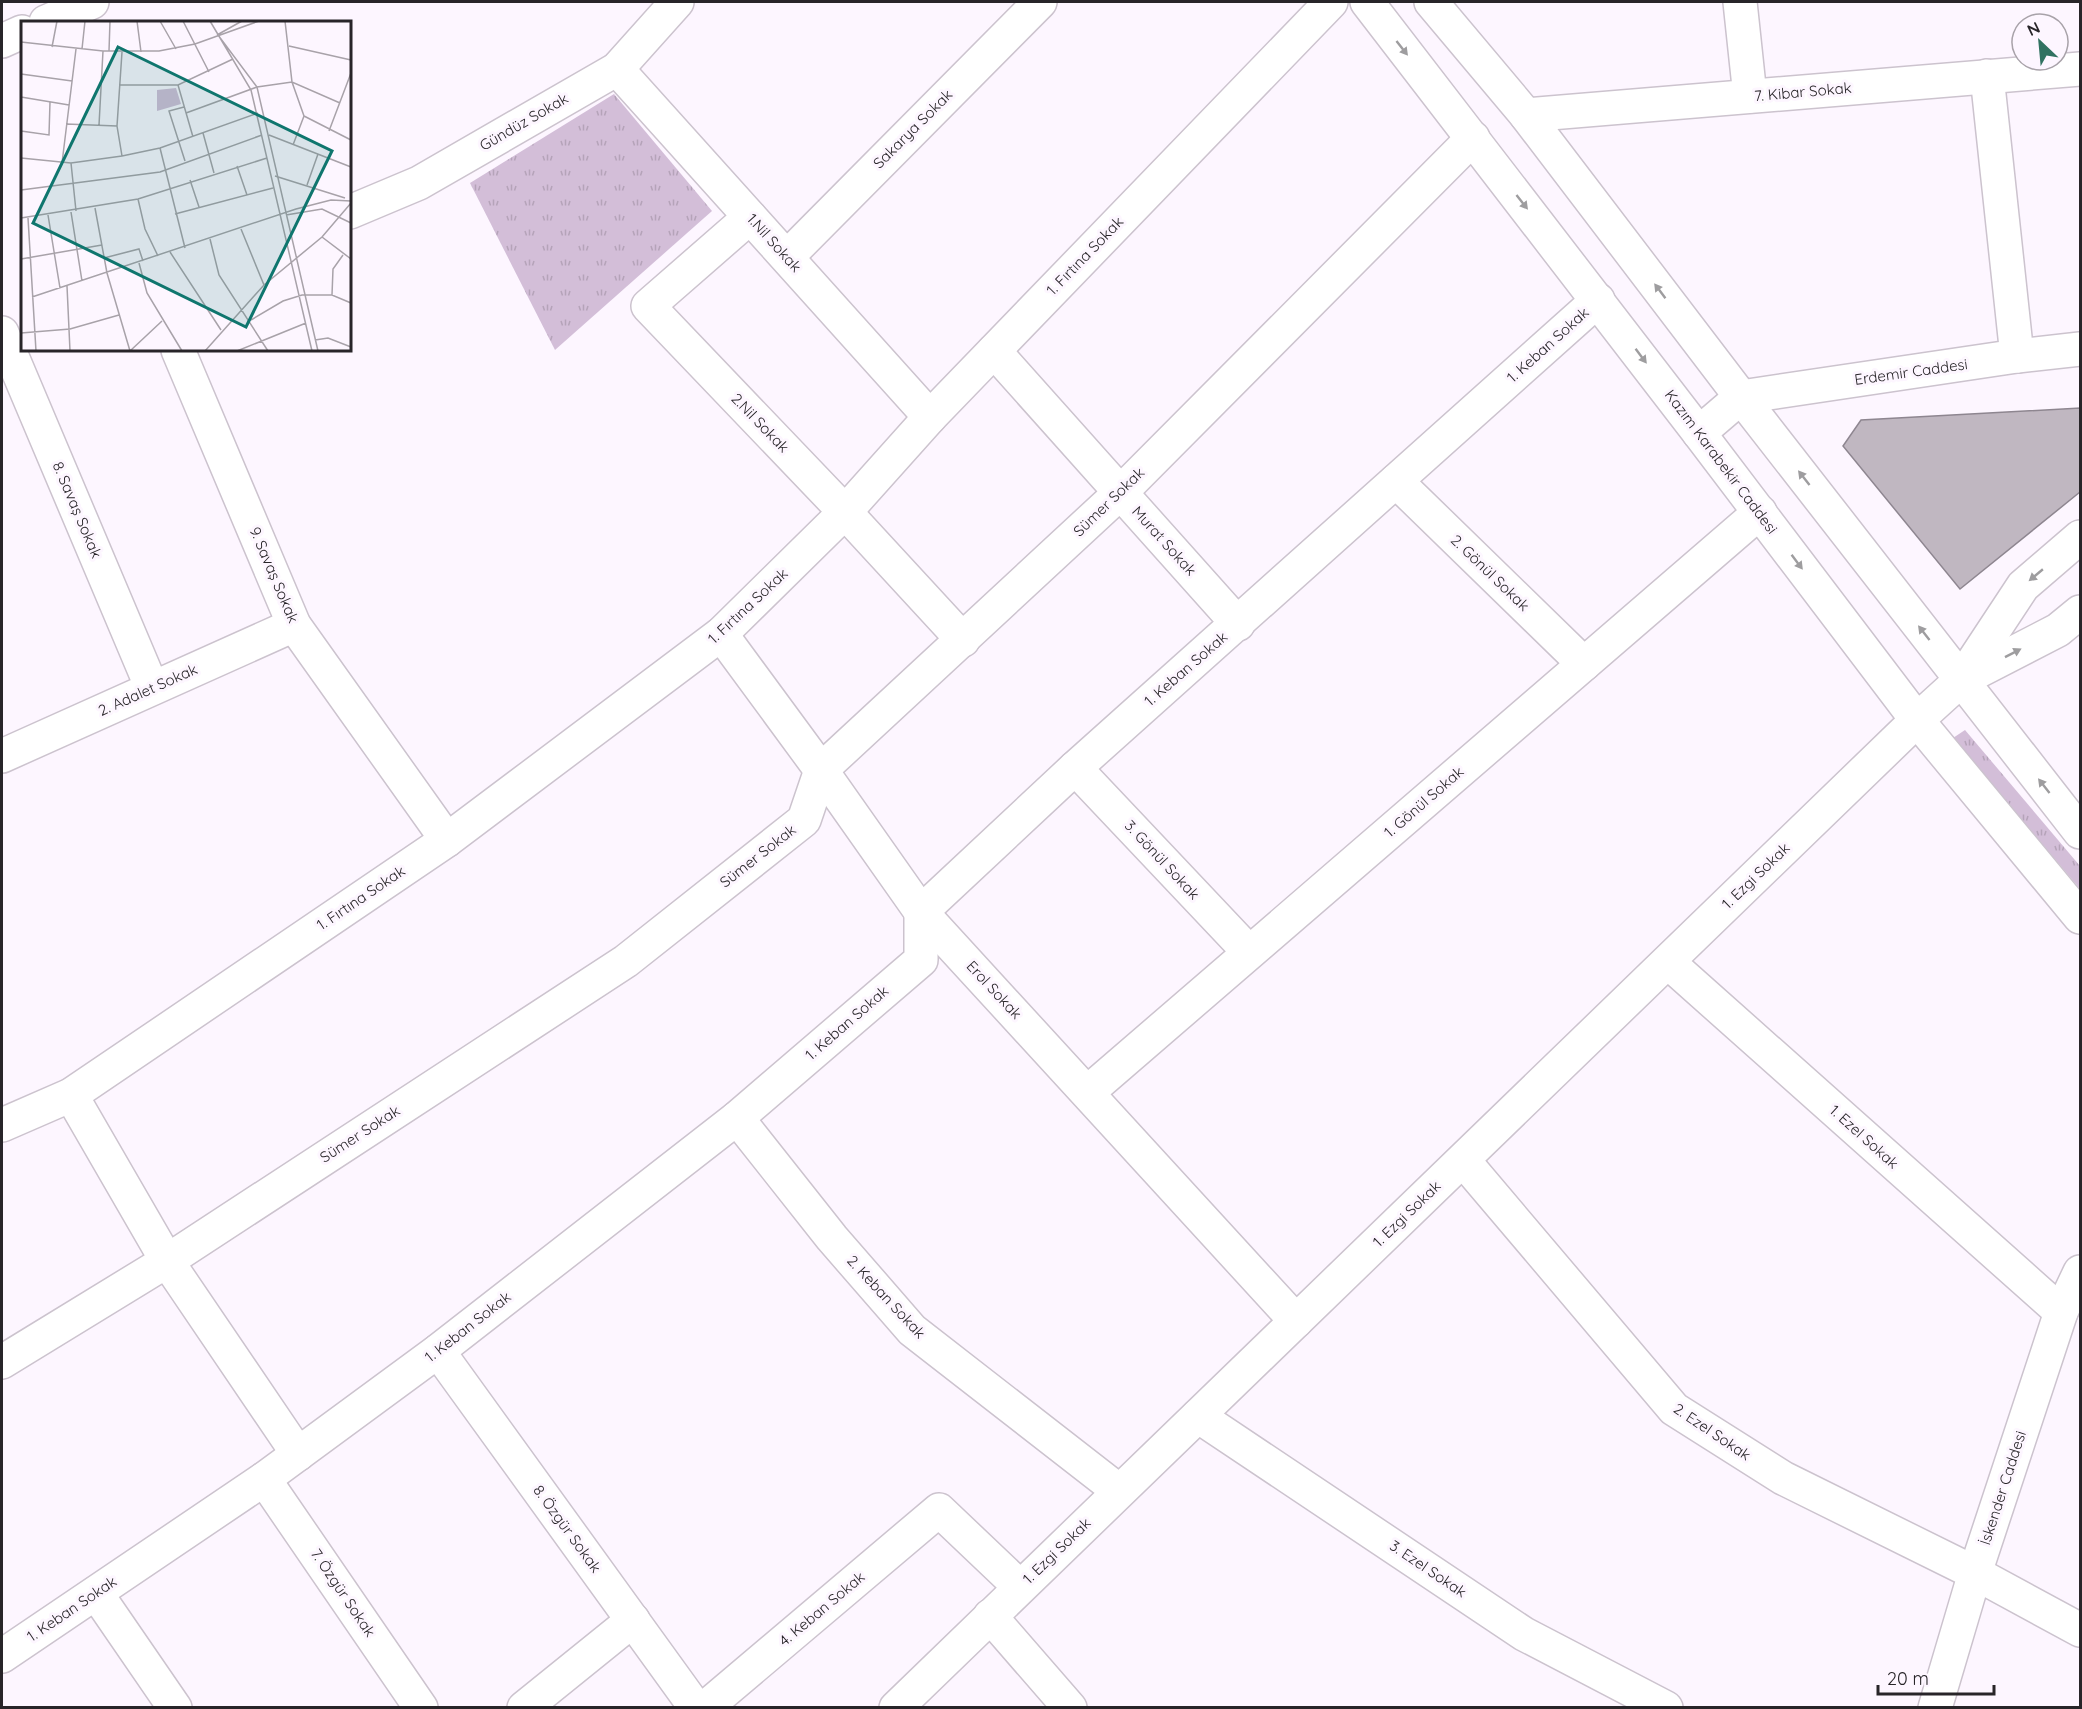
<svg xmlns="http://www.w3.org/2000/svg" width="2082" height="1709" viewBox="0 0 2082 1709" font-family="Quicksand,sans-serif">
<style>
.grass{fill:url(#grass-tufts)}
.building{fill:#c0b7c1;stroke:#8e8690;stroke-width:1.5}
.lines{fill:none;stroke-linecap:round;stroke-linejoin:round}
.street-casing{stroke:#ccc3ce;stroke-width:36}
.secondary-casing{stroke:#ccc3ce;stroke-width:36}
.street{stroke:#fff;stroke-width:33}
.secondary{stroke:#fff;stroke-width:33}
.oneway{fill:#9e9d9f}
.labels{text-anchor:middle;stroke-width:6;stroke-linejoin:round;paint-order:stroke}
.street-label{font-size:15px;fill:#282529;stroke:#fdf6ff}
.inset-road{fill:none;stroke:#a8a2a9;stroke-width:1.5}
.view{fill:#0f766e;fill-opacity:0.15;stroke:#0f766e;stroke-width:3}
.inset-edge{fill:none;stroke:#282529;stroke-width:3}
</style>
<defs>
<pattern id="grass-tufts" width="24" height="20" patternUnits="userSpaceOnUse" patternTransform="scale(1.5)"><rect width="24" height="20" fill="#d3bed8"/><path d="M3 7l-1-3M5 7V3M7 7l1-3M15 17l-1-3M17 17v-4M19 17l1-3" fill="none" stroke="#b5a3b9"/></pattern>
</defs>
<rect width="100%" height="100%" fill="#fdf6ff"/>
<g class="grass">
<polygon points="614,94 712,211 555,350 470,183"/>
<polygon points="1965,730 2080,866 2080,889 1953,738"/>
</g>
<polygon class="building" points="2080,408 2080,492 1960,589 1843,446 1861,420"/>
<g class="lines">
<g class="street-casing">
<g id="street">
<polyline points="1740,2 1750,96"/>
<polyline points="46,22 92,2"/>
<polyline points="2,41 22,32"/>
<polyline points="617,69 930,417"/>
<polyline points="1987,76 2017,356"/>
<polyline points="1526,115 2080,69"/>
<polyline points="350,212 419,183 617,69 677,2"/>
<polyline points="750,217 648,306 845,512 963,640"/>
<polyline points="787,257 1040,2"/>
<polyline points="2,333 152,688"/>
<polyline points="178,350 294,625 447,840"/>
<polyline points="994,351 1238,624"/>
<polyline points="1741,397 2017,356 2080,349"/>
<polyline points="1396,481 1584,664"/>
<polyline points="721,634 821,770 921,912 1296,1321"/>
<polyline points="1963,679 2058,630 2080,612"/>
<polyline points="1961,680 2023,586 2080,537"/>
<polyline points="2,756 294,625"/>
<polyline points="1075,768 1249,952"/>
<polyline points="1668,962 2061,1312"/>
<polyline points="1088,1092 1760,512"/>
<polyline points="71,1095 167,1261 298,1454"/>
<polyline points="737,1118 832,1238 912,1330 1119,1491"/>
<polyline points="2,1125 71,1095 447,840 721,634 845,512 930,417 1331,2"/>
<polyline points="1463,1160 1674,1409 1783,1478 1975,1573 2080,1630"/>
<polyline points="438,1351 696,1708"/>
<polyline points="2,1362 167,1261 626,961 804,820 821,770 1121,492 1473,138"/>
<polyline points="1198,1416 1524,1634 1666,1708"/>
<polyline points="264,1479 421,1708"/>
<polyline points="96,1593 175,1708"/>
<polyline points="990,1616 1070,1708"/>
<polyline points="2,1656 264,1479 438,1351 737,1118 921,960 921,912 1075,768 1598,300"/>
<polyline points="524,1708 633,1620"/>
<polyline points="705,1708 939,1510 1020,1587"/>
<polyline points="896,1708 1917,720"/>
</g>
</g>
<g class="secondary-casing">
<g id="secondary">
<polyline points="1367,2 1699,433 1917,720 2080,917"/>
<polyline points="1431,2 1526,115 1741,397 2080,832"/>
<polyline points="1699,433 1741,397"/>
<polyline points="1917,720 1961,680"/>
<polyline points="1935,1708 1975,1573 2061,1312 2080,1272"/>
</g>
</g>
<use href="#street" class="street"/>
<use href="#secondary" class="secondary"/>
</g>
<defs><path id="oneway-solid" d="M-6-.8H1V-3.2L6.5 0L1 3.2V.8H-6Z" transform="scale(1.5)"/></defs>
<g class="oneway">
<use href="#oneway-solid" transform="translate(1402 48) rotate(52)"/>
<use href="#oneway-solid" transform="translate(1522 202) rotate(52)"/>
<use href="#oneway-solid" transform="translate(1660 291) rotate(-127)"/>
<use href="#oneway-solid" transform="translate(1641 356) rotate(53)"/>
<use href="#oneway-solid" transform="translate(1804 478) rotate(-128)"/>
<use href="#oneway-solid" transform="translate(1797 562) rotate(53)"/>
<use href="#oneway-solid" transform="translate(2036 575) rotate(140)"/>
<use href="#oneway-solid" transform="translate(1924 633) rotate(-128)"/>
<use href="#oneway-solid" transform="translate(2013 653) rotate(-27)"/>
<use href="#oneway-solid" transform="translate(2044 786) rotate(-128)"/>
</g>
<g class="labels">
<g class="street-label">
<text transform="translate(1803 92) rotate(-5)" y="5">7. Kibar Sokak</text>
<text transform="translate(524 122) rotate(-30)" y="5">Gündüz Sokak</text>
<text transform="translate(913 129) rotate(-45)" y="5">Sakarya Sokak</text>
<text transform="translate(774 243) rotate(48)" y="5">1.Nil Sokak</text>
<text transform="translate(1085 256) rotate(-46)" y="5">1. Fırtına Sokak</text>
<text transform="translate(1548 345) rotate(-42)" y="5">1. Keban Sokak</text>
<text transform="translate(1911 372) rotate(-8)" y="5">Erdemir Caddesi</text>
<text transform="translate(760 423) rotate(46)" y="5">2.Nil Sokak</text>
<text transform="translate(1721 462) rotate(53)" y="5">Kazım Karabekir Caddesi</text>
<text transform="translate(1109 502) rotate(-44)" y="5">Sümer Sokak</text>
<text transform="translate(77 510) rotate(67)" y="5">8. Savaş Sokak</text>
<text transform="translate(1164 541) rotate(48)" y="5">Murat Sokak</text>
<text transform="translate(1490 573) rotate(44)" y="5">2. Gönül Sokak</text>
<text transform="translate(274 575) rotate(67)" y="5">9. Savaş Sokak</text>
<text transform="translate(748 606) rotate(-43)" y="5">1. Fırtına Sokak</text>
<text transform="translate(1186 669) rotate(-41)" y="5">1. Keban Sokak</text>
<text transform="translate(148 690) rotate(-24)" y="5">2. Adalet Sokak</text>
<text transform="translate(1424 802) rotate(-41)" y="5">1. Gönül Sokak</text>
<text transform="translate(758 856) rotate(-38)" y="5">Sümer Sokak</text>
<text transform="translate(1162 860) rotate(47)" y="5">3. Gönül Sokak</text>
<text transform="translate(1756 876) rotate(-44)" y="5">1. Ezgi Sokak</text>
<text transform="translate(361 898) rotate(-34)" y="5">1. Fırtına Sokak</text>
<text transform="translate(994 990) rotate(47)" y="5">Erol Sokak</text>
<text transform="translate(847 1023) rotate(-41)" y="5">1. Keban Sokak</text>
<text transform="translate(360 1134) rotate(-33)" y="5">Sümer Sokak</text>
<text transform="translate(1864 1137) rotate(42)" y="5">1. Ezel Sokak</text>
<text transform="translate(1407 1214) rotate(-44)" y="5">1. Ezgi Sokak</text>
<text transform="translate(886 1297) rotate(47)" y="5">2. Keban Sokak</text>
<text transform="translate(468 1327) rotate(-38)" y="5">1. Keban Sokak</text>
<text transform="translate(1712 1432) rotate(34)" y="5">2. Ezel Sokak</text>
<text transform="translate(2003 1488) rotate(-72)" y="5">İskender Caddesi</text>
<text transform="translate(567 1529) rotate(54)" y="5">8. Özgür Sokak</text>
<text transform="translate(1057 1551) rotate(-44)" y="5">1. Ezgi Sokak</text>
<text transform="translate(1428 1569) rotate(34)" y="5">3. Ezel Sokak</text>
<text transform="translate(343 1593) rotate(56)" y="5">7. Özgür Sokak</text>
<text transform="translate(72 1609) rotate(-34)" y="5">1. Keban Sokak</text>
<text transform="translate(822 1609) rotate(-40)" y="5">4. Keban Sokak</text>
</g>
</g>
<g transform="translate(21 21)">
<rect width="330" height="330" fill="#fdf6ff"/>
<path d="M155,67L160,83L136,90V69Z" fill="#d3bed8"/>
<path class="inset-road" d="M116,0L120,31M139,0L155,28M162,0L188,51M189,0L230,69L291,330M264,0L271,61L283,95L272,124M196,14L221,0M197,14L236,66L297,330M0,21L82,30H138L174,23L238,0M268,25L330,39M31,26L36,0M61,28L64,0M88,30L89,0M0,53L51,60M98,64H157L212,38M157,64L172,116M0,76L48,84M163,86L148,90L164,140M165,92L236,66L271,61L319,82M283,95L330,119M45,103L96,105M78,104L82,30M0,110L28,114L29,81M308,110L330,52M182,112L193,152M248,114L330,146M139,127L164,227M101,135L96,105L101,31M0,137L50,142L101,135L139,127L237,92M41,142L55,28M50,142L55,190M216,145L226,174M254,155L324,177M169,159L178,186M286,164L297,133M0,169L139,151L241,114M117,178L124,208L137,235M74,187L86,252L109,330M50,191L61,260M154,193L252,167M27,194L39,267M265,194L301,188L330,202M0,197L117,178L246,137M7,197L15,330M220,208L243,264M301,216L330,238M189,218L198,254L247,330M149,231L200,309M83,237L118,228L122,240M0,238L81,224M118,242L126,272L161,330M46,265L49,330M311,274L312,248L322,234M11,276L275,188L310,179L330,180M230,299L262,280L281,274H311L330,282M0,312L49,308L98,294M294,319L307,317L330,326M109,330L141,300M184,330L243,264L301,216L330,182M216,330L285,302"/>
<path class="view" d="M97,26L311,130L225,306L12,202Z"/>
<rect width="330" height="330" class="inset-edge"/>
</g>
<rect width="2082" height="1709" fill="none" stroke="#282529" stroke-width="6"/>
<g transform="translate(2040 42) rotate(334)"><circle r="28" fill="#fdf6ff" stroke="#a8a2a9" stroke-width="1.5"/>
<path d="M0-4.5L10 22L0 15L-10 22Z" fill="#317261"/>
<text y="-9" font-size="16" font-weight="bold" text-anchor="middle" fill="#282529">N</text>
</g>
<path d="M1878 1685v9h116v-9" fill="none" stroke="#282529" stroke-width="3"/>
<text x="1887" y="1685" font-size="18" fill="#282529" stroke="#fdf6ff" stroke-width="4.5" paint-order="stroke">20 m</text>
</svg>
